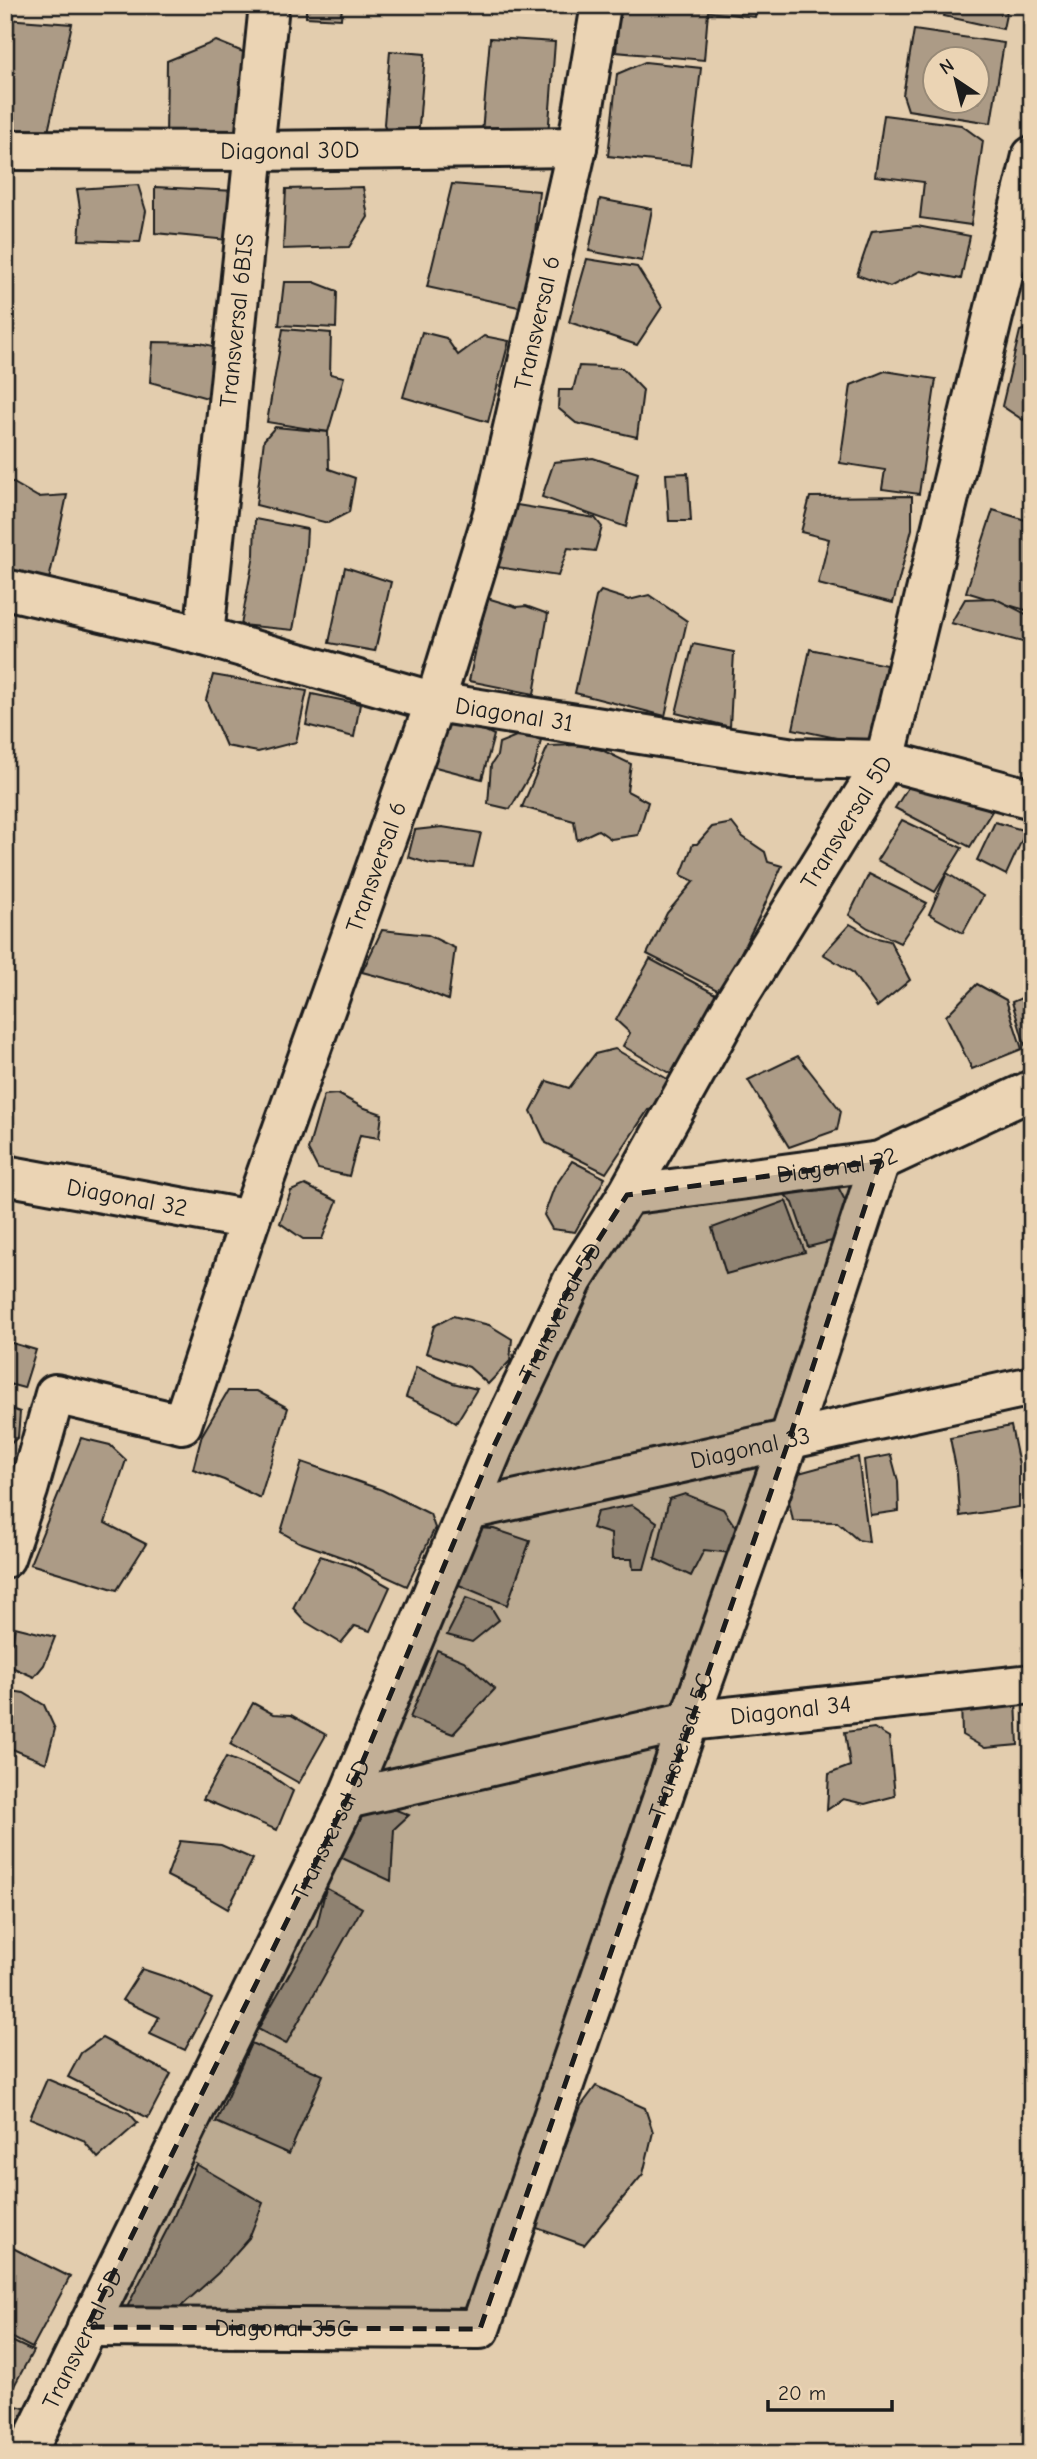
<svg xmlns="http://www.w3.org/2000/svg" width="1037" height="2459" viewBox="0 0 1037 2459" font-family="'Comic Neue',sans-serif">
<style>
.building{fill:#ac9b86;stroke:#1c1c1c;stroke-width:2;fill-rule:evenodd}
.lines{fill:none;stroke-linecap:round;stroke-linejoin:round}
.minor-casing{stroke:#1c1c1c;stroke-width:44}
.minor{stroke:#ebd4b4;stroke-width:38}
.marked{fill:#1c1c1c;fill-opacity:0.2;stroke:#1c1c1c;stroke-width:5;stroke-dasharray:14 9;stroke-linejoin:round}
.labels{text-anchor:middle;stroke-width:6;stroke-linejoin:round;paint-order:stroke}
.street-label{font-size:24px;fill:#1c1c1c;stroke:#ebd4b4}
</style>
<rect width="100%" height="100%" fill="#e3cdae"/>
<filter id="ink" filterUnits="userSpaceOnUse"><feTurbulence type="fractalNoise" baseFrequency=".0143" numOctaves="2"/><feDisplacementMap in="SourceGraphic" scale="14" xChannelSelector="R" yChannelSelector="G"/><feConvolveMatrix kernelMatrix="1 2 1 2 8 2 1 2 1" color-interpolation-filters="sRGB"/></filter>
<g filter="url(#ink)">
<g class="building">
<polygon points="306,5 342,5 341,19 306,17"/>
<polygon points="473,5 562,5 562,7"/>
<polygon points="620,5 757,5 755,17 708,12 704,60 616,52"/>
<polygon points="947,5 1008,5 1003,29 944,16"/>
<polygon points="5,19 72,24 46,141 5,138"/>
<path d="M914,30L1004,43L991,123L908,110L903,95ZM936,60H978V102H936Z"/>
<polygon points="490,38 555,42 548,136 482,133"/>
<polygon points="216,41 248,54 242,141 166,141 167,61"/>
<polygon points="390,51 425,54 418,137 387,136 384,124"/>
<polygon points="645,62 701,68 690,165 608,156 617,74"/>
<polygon points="884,115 961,125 983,141 971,225 920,218 924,182 875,176"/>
<polygon points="452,184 539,191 528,309 427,287"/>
<polygon points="138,185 146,211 140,242 79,240 81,215 77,189"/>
<polygon points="155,187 236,191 228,240 155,233"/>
<polygon points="363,187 368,217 349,247 283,249 286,189"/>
<polygon points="600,199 652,209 642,261 589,251"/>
<polygon points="917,226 970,236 961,279 920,271 890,287 857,275 872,231"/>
<polygon points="587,259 637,267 662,307 637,345 569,322"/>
<polygon points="284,282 314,282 337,291 336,328 279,325"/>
<polygon points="1032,327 1032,414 1023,420 1002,406 1020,331"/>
<polygon points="283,329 331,333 330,374 344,377 328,432 267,422"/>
<polygon points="422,332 446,338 458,355 484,336 509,341 488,422 403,397"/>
<polygon points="153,342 200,343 225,349 218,401 150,382"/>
<polygon points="579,366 622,368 643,390 637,437 576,423 558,408 559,390 573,390"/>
<polygon points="885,371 936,379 919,494 882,489 885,470 840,463 851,385"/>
<polygon points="275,427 328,432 329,469 355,478 349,512 328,523 256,505 264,440"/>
<polygon points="1032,436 1032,457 1024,454"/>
<polygon points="593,458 638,473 626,527 542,497 554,462"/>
<polygon points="688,473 691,521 669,521 666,474"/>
<polygon points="5,478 38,497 67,495 49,580 5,569"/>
<polygon points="912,496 912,529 893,603 818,584 829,539 801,532 810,497"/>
<polygon points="517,505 595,518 602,527 595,551 568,548 558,576 497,567"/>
<polygon points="993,510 1032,522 1032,612 966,592"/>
<polygon points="255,519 307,529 305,563 293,630 241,625 254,555"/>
<polygon points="345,567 391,582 375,651 329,643"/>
<polygon points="601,591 629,600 649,595 687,621 665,716 575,693 596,597"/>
<polygon points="487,598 517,607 526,606 548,614 534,694 469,681"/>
<polygon points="994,598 1032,617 1032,642 1030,644 951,623 965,599"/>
<polygon points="693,644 734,652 730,727 676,713"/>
<polygon points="810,649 886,665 870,745 793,729"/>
<polygon points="213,675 307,691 296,742 258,752 226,746 206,700"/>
<polygon points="312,694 360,704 354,737 306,725"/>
<polygon points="444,724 471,724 494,735 482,779 420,763"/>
<polygon points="521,734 541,741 534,768 510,809 488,804 491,765 497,756 499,743"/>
<polygon points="579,745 602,750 631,764 627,791 648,802 638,835 611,839 598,830 577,840 574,821 522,807 548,746"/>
<polygon points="912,781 954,790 992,811 970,847 895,808"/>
<polygon points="902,820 962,848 935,892 877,860"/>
<polygon points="995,822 1026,831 1006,875 977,860"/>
<polygon points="732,823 743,837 765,852 768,862 782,866 761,913 721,992 647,954 667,913 694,881 681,875 693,844 697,844 712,827"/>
<polygon points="442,827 481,833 473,867 430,864 408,857 415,830"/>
<polygon points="947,873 983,896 963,933 929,914"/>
<polygon points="869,874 927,903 900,943 868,928 849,915"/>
<polygon points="850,924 873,937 890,941 910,980 877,1007 852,972 823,954"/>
<polygon points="382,930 428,935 455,948 448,1000 412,985 362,972"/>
<polygon points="650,959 721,997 674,1076 623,1046 630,1033 616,1020"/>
<polygon points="977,984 1006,1000 1022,1049 972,1069 946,1016"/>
<polygon points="1026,996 1032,998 1032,1042 1025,1045 1012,1002"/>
<polygon points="615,1049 671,1081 655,1109 648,1110 606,1173 546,1143 531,1111 547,1081 569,1088 595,1054"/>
<polygon points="798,1056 841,1111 837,1130 789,1147 748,1080"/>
<polygon points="338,1094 362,1107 382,1114 379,1138 360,1135 349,1176 318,1169 308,1150 324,1095"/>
<polygon points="572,1161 605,1178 575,1232 552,1229 544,1215 554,1188"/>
<polygon points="835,1181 852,1214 848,1237 808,1247 793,1203 785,1195"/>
<polygon points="305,1185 337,1201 322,1239 303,1239 280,1223 291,1191"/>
<polygon points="786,1201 805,1252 726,1274 712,1228"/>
<polygon points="5,1223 9,1224 8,1247 5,1255"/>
<polygon points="453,1316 489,1325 512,1339 510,1361 488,1384 469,1367 426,1353 434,1326"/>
<polygon points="5,1341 36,1350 24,1388 5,1383"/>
<polygon points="416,1367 453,1383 477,1389 456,1423 442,1413 406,1397"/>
<polygon points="228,1391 257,1391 288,1408 260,1498 224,1480 193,1469 202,1435"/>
<polygon points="5,1407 20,1412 18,1437 5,1449"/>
<polygon points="1011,1426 1019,1465 1019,1507 960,1516 957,1473 950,1438"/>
<polygon points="81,1438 110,1445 126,1460 105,1523 146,1544 117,1590 30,1564"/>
<polygon points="891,1455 898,1481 899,1511 870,1515 864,1460"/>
<polygon points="858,1457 869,1542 858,1540 837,1522 793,1521 784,1477"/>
<polygon points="302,1462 382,1490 430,1514 435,1528 407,1586 350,1560 299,1542 281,1532"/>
<polygon points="685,1494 723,1509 736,1528 731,1553 704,1550 691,1576 655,1559 669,1499"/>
<polygon points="632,1505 657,1522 644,1569 633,1569 632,1559 612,1559 611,1534 592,1528 597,1512"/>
<polygon points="476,1528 494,1529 530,1541 507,1605 447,1580"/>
<polygon points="320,1556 352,1566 390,1587 370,1631 355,1626 341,1643 306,1622 293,1608"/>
<polygon points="1032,1565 1032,1601 1023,1566"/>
<polygon points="466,1598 491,1607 499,1620 472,1642 447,1635"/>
<polygon points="15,1627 55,1637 44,1665 34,1677 5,1664 5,1648 12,1642"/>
<polygon points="437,1650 464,1661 495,1689 453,1734 410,1718"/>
<polygon points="5,1690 24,1693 44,1705 55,1729 46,1763 5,1746"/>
<polygon points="1016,1700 1018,1745 985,1748 962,1735 961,1701"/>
<polygon points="253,1703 273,1714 291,1715 326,1735 299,1783 230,1744"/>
<polygon points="874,1728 889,1737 895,1796 865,1804 843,1799 827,1810 829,1774 850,1766 845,1732"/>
<polygon points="226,1757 269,1774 293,1791 277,1830 203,1799"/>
<polygon points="371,1800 409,1815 394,1829 391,1881 340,1857"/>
<polygon points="180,1841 221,1845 253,1859 228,1909 193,1889 167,1876"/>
<polygon points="326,1888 362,1908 286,2044 258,2029 317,1925"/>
<polygon points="142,1969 181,1982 212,1999 185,2050 150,2034 159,2017 122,2000"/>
<polygon points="102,2038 171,2074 148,2118 68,2077 81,2053"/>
<polygon points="251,2043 323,2075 289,2154 216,2122"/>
<polygon points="47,2079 129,2113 138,2123 98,2158 83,2140 30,2118"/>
<polygon points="596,2086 645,2108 653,2132 643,2174 584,2245 534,2227 581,2106"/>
<polygon points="196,2164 263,2203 249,2238 218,2273 165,2321 125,2311 173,2218"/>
<polygon points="5,2244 70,2277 32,2348 5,2334"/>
<polygon points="5,2338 33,2351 7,2399 5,2398"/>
<polygon points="5,2403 28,2409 6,2454 5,2454"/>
</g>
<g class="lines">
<g class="minor-casing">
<g id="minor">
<path id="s1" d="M5,150L254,151L577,147"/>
<path id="s2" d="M5,589L204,636L435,702L794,758L885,760L1032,799"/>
<path id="s3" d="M204,636L269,5"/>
<path id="s4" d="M5,1175L250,1220"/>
<path id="s5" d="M627,1195L880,1161L1032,1090"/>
<path id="s6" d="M468,1510L1032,1386"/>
<path id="s7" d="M5,1558L28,1490L55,1394L182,1424L250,1220L435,702L495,507L577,147L601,5"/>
<path id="s8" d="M347,1799L689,1721L1032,1684"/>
<path id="s9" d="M87,2327L480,2329L689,1721L789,1440L880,1161"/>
<path id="s10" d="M26,2454L347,1799L494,1446L573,1280L627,1195L732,1007L885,760L1032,156"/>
</g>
</g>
<use href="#minor" class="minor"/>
</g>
</g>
<path class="marked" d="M880,1161L789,1440L480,2329L87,2327L347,1799L494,1446L573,1280L627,1195Z"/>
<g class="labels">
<g class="street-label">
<text dy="8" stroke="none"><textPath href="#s1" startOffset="285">Diagonal 30D</textPath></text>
<text dy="8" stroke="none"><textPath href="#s3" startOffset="317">Transversal 6BIS</textPath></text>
<text dy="8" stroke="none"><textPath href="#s7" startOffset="1460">Transversal 6</textPath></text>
<text dy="8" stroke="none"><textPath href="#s2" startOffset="525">Diagonal 31</textPath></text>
<text dy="8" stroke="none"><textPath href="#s10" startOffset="1829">Transversal 5D</textPath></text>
<text dy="8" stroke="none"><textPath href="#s7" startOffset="892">Transversal 6</textPath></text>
<text dy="8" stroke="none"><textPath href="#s5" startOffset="212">Diagonal 32</textPath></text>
<text dy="8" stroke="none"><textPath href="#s4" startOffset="124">Diagonal 32</textPath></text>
<text dy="8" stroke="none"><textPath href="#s10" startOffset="1262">Transversal 5D</textPath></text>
<text dy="8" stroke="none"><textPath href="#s6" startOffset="289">Diagonal 33</textPath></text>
<text dy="8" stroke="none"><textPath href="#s8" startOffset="453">Diagonal 34</textPath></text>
<text dy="8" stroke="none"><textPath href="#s9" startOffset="1010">Transversal 5C</textPath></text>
<text dy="8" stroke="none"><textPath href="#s10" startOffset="695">Transversal 5D</textPath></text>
<text dy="8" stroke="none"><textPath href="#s9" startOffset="196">Diagonal 35C</textPath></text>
<text dy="8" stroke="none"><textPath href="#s10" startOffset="128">Transversal 5D</textPath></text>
</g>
</g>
<rect width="1037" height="2459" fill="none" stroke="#ebd4b4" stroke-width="28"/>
<rect x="14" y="14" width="1009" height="2431" fill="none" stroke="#1c1c1c" stroke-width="2.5" filter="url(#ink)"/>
<g transform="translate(956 80) rotate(325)"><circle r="33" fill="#ebd4b4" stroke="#988a77" stroke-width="2"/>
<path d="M0-5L12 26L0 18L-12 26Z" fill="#1c1c1c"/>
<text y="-10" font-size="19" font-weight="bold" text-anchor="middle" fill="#1c1c1c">N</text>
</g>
<path d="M768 2400v10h124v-10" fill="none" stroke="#1c1c1c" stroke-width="3.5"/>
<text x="778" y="2400" font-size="21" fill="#1c1c1c" stroke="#ebd4b4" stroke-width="5" paint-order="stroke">20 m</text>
</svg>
